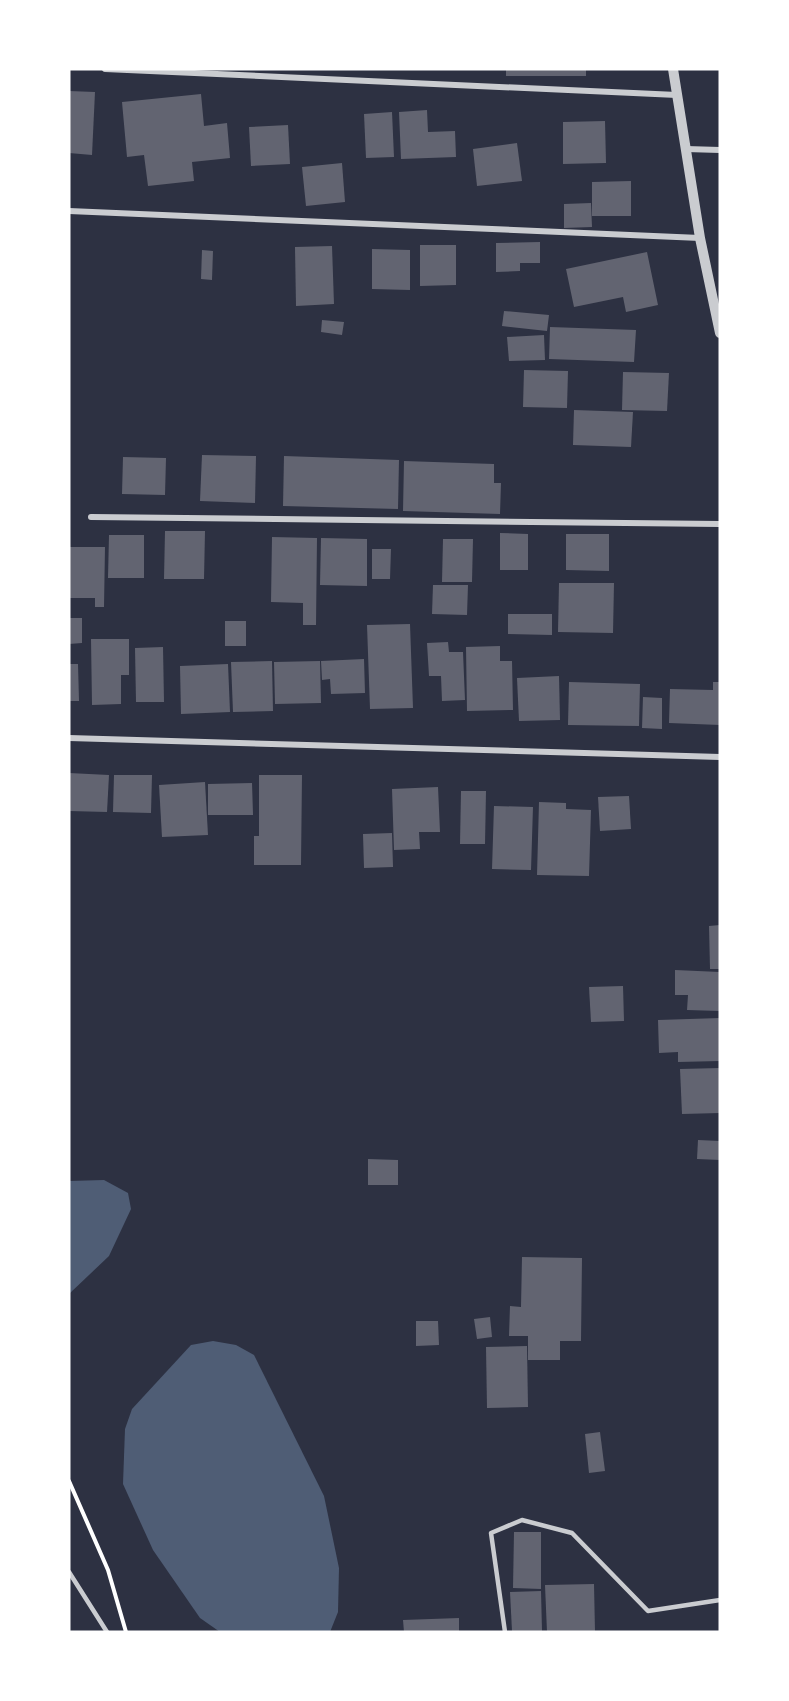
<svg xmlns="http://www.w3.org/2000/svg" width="789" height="1701" viewBox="0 0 789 1701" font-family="Raleway,sans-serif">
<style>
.water{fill:#4f5d75}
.building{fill:#626471}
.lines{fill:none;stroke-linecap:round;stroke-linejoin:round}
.path{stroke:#fff;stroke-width:4}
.service{stroke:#caccd0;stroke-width:4.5}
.minor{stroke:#caccd0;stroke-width:6}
.tertiary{stroke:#caccd0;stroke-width:10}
</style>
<rect width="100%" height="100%" fill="#2d3142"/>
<g class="water">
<polygon points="104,1180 128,1193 131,1209 109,1256 69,1294 69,1181"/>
<polygon points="213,1341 236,1345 254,1355 324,1496 339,1568 338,1612 330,1632 220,1632 200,1618 153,1550 123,1484 125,1429 132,1409 191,1345"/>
</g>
<g class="building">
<rect x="506" y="69" width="80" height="7"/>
<polygon points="69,91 95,92 92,155 69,153"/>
<polygon points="201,94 204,126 227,123 230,158 192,162 194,181 148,186 144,155 127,157 122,102"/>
<polygon points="427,110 428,132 455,131 456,157 401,159 399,112"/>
<polygon points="392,112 394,157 366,158 364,114"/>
<polygon points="605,121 606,163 563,164 563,122"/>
<polygon points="288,125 290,164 251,166 249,127"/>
<polygon points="517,143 522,181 477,186 473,149"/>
<polygon points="342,163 345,202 306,206 302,167"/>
<polygon points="631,181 631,216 592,216 592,182"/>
<polygon points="591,203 592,227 564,228 564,204"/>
<polygon points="540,242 540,263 520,263 520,271 496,272 496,243"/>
<polygon points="420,245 456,245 456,285 420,286"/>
<polygon points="332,246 334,304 296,306 295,247"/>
<polygon points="372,249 410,250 410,290 372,289"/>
<polygon points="202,250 213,251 212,280 201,279"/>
<polygon points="647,252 658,305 626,312 623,297 574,307 566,269"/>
<polygon points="504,311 549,315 547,331 502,326"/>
<polygon points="322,320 344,322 342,335 321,332"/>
<polygon points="550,327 636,330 634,362 549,359"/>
<polygon points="544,335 545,360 509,361 507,337"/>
<polygon points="524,370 568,371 567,408 523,407"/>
<polygon points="623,372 669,373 667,411 622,410"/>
<polygon points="574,410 633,412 631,447 573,445"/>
<polygon points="202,455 256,456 255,503 200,501"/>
<polygon points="284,456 399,460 398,509 283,506"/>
<polygon points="123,457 166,458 165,495 122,494"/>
<polygon points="404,461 494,464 494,483 501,483 500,514 403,511"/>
<polygon points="165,531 205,531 204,579 164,579"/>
<polygon points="500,533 528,534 528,570 500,570"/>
<polygon points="566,534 609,534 609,571 566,570"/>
<polygon points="109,535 144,535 144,578 108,578"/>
<polygon points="272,537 317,538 316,625 303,625 303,603 271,602"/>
<polygon points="321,538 367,539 367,586 320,585"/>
<polygon points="443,539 473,539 472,582 442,582"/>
<polygon points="69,547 105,547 104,607 95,607 95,598 69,598"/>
<polygon points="372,549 391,549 390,579 372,579"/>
<polygon points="559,583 614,583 613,633 558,632"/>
<polygon points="433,585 468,585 467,615 432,614"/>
<polygon points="508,614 552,614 552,635 508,634"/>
<polygon points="69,618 82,618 82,643 69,644"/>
<rect x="225" y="621" width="21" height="25"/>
<polygon points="410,624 413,708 370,709 367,625"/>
<polygon points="91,639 129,639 129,675 121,675 121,704 92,705"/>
<polygon points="448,642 449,652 463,652 465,700 442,701 441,676 429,676 427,643"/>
<polygon points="500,646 500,661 512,661 513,710 467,711 466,647"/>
<polygon points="163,647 164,702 136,702 135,648"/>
<polygon points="364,659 365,693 331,694 330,679 322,680 321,661"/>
<polygon points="272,661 273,711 233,712 231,662"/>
<polygon points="320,661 321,703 275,704 274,662"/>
<polygon points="69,664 78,664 79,701 69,701"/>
<polygon points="228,664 230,712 181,714 180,666"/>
<polygon points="559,676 560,720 519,721 517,678"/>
<polygon points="569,682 640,684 639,726 568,725"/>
<polygon points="713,682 720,682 720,725 669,723 670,689 713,690"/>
<polygon points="643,697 662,698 662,729 642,728"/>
<polygon points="69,773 109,775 107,812 69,811"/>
<polygon points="114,775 152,775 151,813 113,812"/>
<polygon points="259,775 302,775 301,865 254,865 254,836 259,836"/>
<polygon points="205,782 208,835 162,837 159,785"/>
<polygon points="252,783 253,815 208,815 208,784"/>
<polygon points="438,787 440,832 419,832 420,849 394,850 392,789"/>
<polygon points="461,791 486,791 485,844 460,844"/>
<polygon points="629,796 631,829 600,831 598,797"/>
<polygon points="539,802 566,803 566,809 591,810 589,876 537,875"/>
<polygon points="494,806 533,807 531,870 492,869"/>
<polygon points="392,833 393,867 364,868 363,834"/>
<polygon points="720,925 720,969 710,969 709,926"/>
<polygon points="675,970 720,972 720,1011 687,1010 688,995 675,995"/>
<polygon points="623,986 624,1021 591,1022 589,987"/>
<polygon points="720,1018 720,1061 678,1062 678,1052 659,1053 658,1020"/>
<polygon points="720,1068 720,1113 682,1114 680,1069"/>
<polygon points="698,1140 720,1141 720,1160 697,1159"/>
<polygon points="368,1159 398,1160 398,1185 368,1185"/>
<polygon points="522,1257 582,1258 581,1341 560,1341 560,1360 528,1360 528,1336 509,1336 510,1306 521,1307"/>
<polygon points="490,1317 492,1337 477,1339 474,1319"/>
<polygon points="416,1321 438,1321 439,1345 416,1346"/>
<polygon points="527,1346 528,1407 487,1408 486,1347"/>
<polygon points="600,1432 605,1471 589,1473 585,1434"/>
<polygon points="514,1532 541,1532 541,1589 513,1588"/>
<polygon points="594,1584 595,1632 547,1632 545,1585"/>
<polygon points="541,1591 542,1631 512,1631 510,1592"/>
<polygon points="459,1618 459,1632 404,1632 403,1620"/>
</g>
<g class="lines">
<polyline class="path" points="69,1481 108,1570 126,1632"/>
<g class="service">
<polyline points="69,1572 107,1632"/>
<polyline points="505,1632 491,1533 522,1520 572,1533 648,1611 720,1600"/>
</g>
<g class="minor">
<polyline points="105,69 677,95"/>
<polyline points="686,149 720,150"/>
<polyline points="69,211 700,238"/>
<polyline points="91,517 720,524"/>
<polyline points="69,738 720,757"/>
</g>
<polyline class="tertiary" points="673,69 700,238 720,333"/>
</g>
<rect width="789" height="1701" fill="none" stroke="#ffffff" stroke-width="141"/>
</svg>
